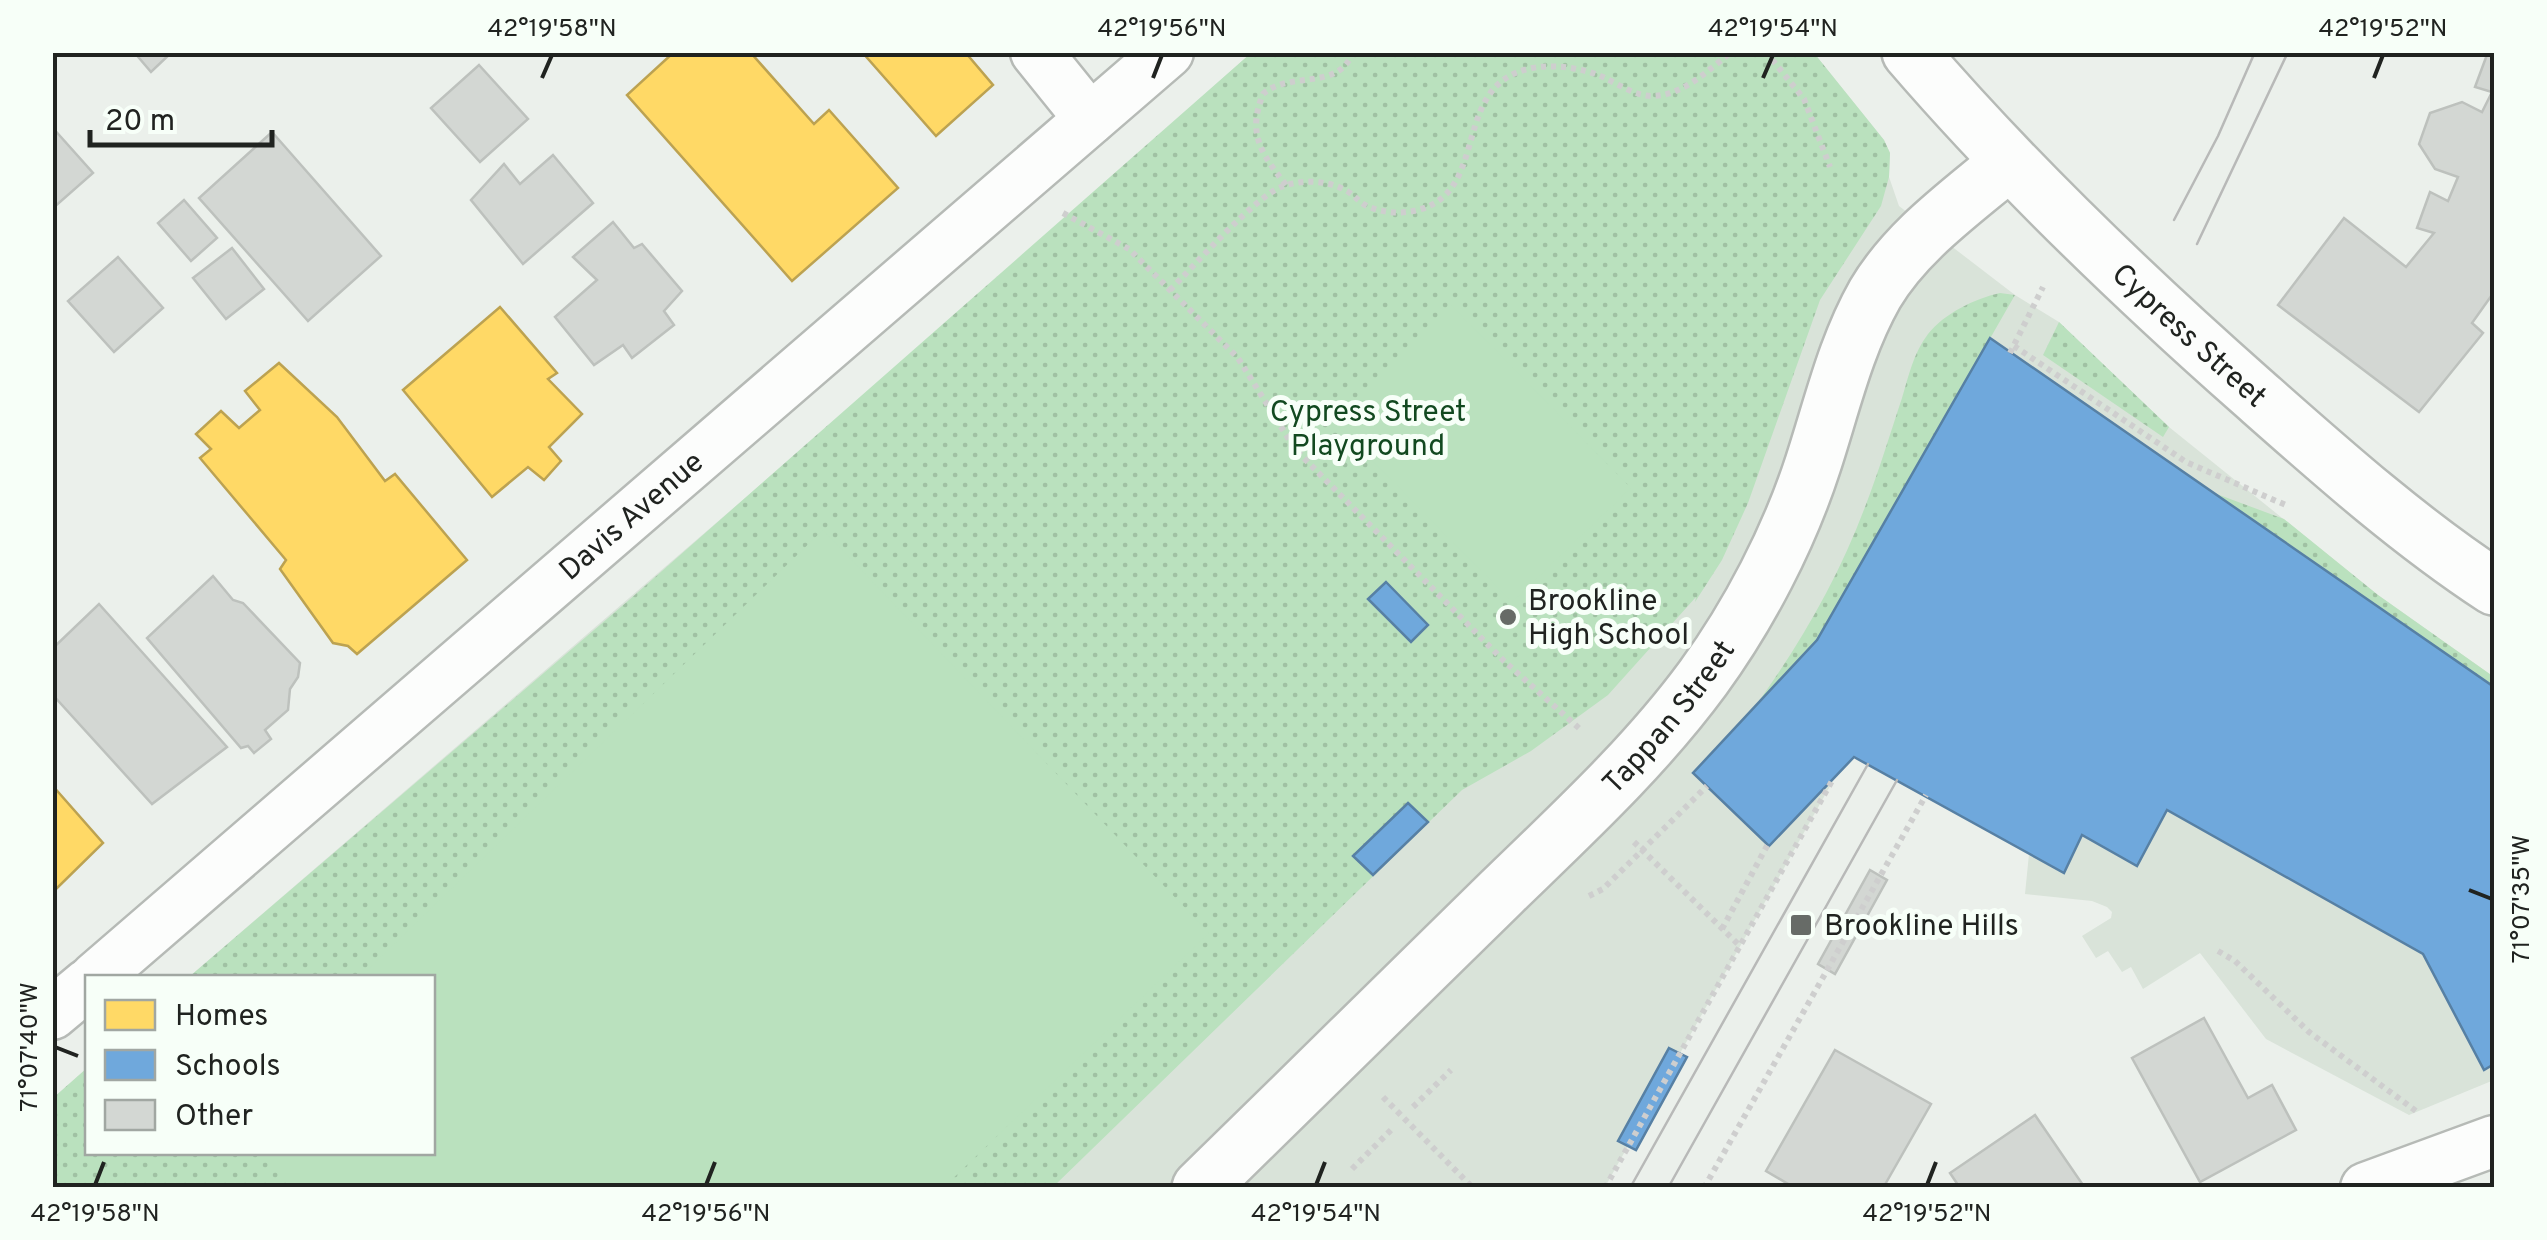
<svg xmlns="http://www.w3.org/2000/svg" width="2547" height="1240" viewBox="0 0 2547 1240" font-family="Overpass,sans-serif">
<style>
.built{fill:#d9e3d9}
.grass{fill:url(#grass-dots)}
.garden{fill:#bae1be}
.homes{fill:#ffd966;stroke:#bca251;stroke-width:2.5}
.schools{fill:#6fa8dc;stroke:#5780a4;stroke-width:2.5}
.building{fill:#d3d7d3;stroke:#bdc1bd;stroke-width:2.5}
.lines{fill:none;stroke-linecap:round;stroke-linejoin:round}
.street-casing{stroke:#b6bab6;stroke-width:55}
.secondary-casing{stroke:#b6bab6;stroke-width:60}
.path{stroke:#cecece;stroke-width:6;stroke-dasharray:5 5;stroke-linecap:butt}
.street{stroke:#fcfdfc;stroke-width:50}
.secondary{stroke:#fcfdfc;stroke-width:55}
.tram{stroke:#b8b9b8;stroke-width:2.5}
.ticks{fill:none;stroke:#202320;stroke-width:4}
.poi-dot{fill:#676b67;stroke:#f7fff8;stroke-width:4}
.labels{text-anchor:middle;stroke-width:10;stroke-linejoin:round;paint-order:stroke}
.street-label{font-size:30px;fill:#202320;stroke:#f7fff8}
.park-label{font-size:30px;fill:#124920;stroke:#f7fff8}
.poi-label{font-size:30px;fill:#202320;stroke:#f7fff8;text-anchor:start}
.neatline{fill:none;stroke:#202320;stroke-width:4}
.ticks-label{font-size:25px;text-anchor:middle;fill:#202320}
</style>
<defs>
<pattern id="grass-dots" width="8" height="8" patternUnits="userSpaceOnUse" patternTransform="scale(2.5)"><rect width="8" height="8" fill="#bae1be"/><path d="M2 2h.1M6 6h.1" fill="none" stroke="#a0c1a3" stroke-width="1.8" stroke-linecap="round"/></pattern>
</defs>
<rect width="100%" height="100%" fill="#ebf0eb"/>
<polygon class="built" points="1251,53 1814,53 1884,140 1890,153 1889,177 1899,206 2015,295 2059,322 2169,427 2378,595 2494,677 2494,1080 2409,1115 2266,1039 2200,953 2143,989 2131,967 2122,972 2108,951 2096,958 2082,936 2111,918 2112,912 2107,907 2092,901 2025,894 2029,854 1855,757 1834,779 1605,1187 53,1187 52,1099 87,1068 88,1152 432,1152 432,978 189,977 961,312"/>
<g class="grass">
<polygon points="1251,53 1814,53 1884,140 1890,153 1889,177 1881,206 1820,300 1748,503 1722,560 1695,602 1696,597 1608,695 1531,751 1462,790 1053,1187 53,1187 52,1099 87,1068 88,1152 432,1152 432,978 189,977 629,600"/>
<path d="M2000,293L2015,295L1817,640L1754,708C1799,646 1838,579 1865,507C1879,471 1890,434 1902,398C1909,375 1913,354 1928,334C1945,313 1974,299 2000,293Z"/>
<polygon points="2059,322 2169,427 2163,437 2043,355"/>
<polygon points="2214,493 2284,519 2378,595 2494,677 2494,687"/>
</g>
<g class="garden">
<polygon points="1450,304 1631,488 1512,602 1333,421"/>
<polygon points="823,530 1209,933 944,1187 293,1187 259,1153 432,1152 432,978 360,977"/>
</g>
<g class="homes">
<polygon points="674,52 750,52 814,124 829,110 898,188 792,281 627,95"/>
<polygon points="862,52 965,52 993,85 936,136"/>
<polygon points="500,307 557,373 548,379 582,414 549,447 561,461 544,480 528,467 492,497 403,390"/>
<polygon points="279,363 337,417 385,481 395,474 467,560 357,654 348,646 333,643 280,569 286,560 200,458 211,449 196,434 221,411 239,428 260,410 245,391"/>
<polygon points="52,785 103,843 52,893"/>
</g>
<g class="schools">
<polygon points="1990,338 2494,687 2494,1064 2484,1070 2423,954 2167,810 2137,866 2082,835 2064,873 1854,757 1769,846 1693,773 1817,640"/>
<polygon points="1386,582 1428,625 1411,642 1368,599"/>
<polygon points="1408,803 1428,822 1373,875 1353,856"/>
<polygon points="1669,1048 1687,1057 1636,1150 1618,1141"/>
</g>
<g class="building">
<polygon points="134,52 172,52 151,72"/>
<polygon points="2488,52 2494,52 2494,292 2472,323 2483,333 2419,412 2278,305 2344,218 2406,267 2434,233 2417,228 2430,192 2448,201 2458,177 2435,169 2419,144 2430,113 2462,102 2482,112 2492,92 2475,87"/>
<polygon points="479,65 528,119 480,162 431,108"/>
<polygon points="52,127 93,173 52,209"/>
<polygon points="272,132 381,256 308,321 199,198"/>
<polygon points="553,155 593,203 523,264 471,200 504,164 520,184"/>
<polygon points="184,200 217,238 191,261 158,223"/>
<polygon points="613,222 634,248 642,244 682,291 664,311 674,325 632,358 623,345 594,365 555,317 597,280 573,257"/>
<polygon points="232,248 264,289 226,319 193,278"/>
<polygon points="118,257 163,308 114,352 68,301"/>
<polygon points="213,576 233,600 243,603 300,663 298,677 290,689 288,710 265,730 271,739 254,753 248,746 241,748 147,638"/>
<polygon points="99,604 227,747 152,804 52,694 52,649"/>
<polygon points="1870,870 1887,880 1835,974 1818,964"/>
<polygon points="2204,1018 2248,1098 2272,1085 2296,1130 2200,1182 2132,1058"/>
<polygon points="1835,1050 1931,1104 1883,1188 1795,1188 1766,1171"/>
<polygon points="2035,1115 2085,1188 1960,1188 1950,1173"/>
</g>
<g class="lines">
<g class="street-casing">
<g id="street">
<polyline points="1036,52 1090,119"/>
<path id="s1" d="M95,978L1168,52"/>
<polyline points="52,1014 88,984"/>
<polyline points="2366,1188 2494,1141"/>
</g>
</g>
<g class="secondary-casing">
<g id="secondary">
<path id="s2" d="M1910,52C2015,174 2131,285 2251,391C2329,460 2407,530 2494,587"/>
<path id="s3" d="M1200,1188C1301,1089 1401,991 1502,892C1572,824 1645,757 1703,678C1749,615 1789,538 1813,464C1832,406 1845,347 1875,294C1907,240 1962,202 2009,162"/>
</g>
</g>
<g class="path">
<polyline points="1766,52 1804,99 1830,167"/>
<path d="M1286,185C1261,153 1247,134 1263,94C1290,70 1338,92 1353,52"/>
<polyline points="1063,213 1129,249 1238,358 1295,449 1504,661 1581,730"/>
<path d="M1170,290C1194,266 1254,198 1281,187C1301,179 1328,180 1347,191C1354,195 1358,201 1365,205C1386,216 1418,215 1438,201C1483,170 1459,85 1528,69C1551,63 1582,68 1603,77C1618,84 1635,96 1652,96C1682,96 1709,70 1731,52"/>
<polyline points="2014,346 2186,462 2288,506"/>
<polyline points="2010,353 2043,287"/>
<polyline points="1634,842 1740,946"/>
<polyline points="1589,896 1603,889 1707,786"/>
<polyline points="1722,929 1768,844"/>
<polyline points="2218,951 2235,961 2309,1032 2416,1111"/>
<polyline points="1383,1097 1473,1188"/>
<polyline points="1413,1107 1451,1070"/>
<polyline points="1352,1169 1393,1128"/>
<polyline points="1605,1188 1833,779"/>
<polyline points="1704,1188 1926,795"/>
</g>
<use href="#street" class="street"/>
<use href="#secondary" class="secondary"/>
<g class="tram">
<polyline points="2174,220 2218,136 2255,52"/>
<polyline points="2197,244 2288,52"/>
<polyline points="1630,1188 1868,764"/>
<polyline points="1668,1188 1897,780"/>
</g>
</g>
<path class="ticks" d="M542,78L552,55M1153,78L1162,55M1763,78L1773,55M2374,78L2383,55M2469,890L2492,899M55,1047L78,1056M95,1185L104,1162M706,1185L715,1162M1316,1185L1325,1162M1927,1185L1936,1162"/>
<g class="poi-dot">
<circle cx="1508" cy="617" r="10"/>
<rect x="1789" y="913" width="24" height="24" rx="5"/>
</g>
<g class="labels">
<g class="street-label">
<text dy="10" stroke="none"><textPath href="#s2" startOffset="398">Cypress Street</textPath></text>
<text dy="10" stroke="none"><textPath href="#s1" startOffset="708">Davis Avenue</textPath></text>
<text dy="10" stroke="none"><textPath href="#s3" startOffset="665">Tappan Street</textPath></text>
</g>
<g class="park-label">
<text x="1368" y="421">Cypress Street<tspan x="1368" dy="34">Playground</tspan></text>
</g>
<g class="poi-label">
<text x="1528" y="610">Brookline<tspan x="1528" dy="34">High School</tspan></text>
<text x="1824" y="935">Brookline Hills</text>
</g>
</g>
<rect width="2547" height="1240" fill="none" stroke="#f7fff8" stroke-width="110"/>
<rect x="85" y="975" width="350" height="180" fill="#f7fff8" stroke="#a1a7a2" stroke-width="2.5"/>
<rect x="105" y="1000" width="50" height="30" fill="#ffd966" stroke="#a1a7a2" stroke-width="2.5"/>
<text x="175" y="1025" font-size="30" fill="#202320">Homes</text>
<rect x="105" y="1050" width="50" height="30" fill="#6fa8dc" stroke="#a1a7a2" stroke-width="2.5"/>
<text x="175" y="1075" font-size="30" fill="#202320">Schools</text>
<rect x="105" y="1100" width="50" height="30" fill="#d3d7d3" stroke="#a1a7a2" stroke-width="2.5"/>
<text x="175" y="1125" font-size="30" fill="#202320">Other</text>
<path d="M90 130v15h182v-15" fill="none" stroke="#202320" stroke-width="5"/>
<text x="105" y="130" font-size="30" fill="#202320" stroke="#f7fff8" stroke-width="8" paint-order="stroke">20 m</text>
<rect x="55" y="55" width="2437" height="1130" class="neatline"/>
<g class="ticks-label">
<text x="552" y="36">42°19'58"N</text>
<text x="1162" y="36">42°19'56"N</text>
<text x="1773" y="36">42°19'54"N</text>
<text x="2383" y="36">42°19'52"N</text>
<text transform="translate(2520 899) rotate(-90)" y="9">71°07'35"W</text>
<text transform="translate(28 1047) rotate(-90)" y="9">71°07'40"W</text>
<text x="95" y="1221">42°19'58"N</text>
<text x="706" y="1221">42°19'56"N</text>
<text x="1316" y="1221">42°19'54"N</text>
<text x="1927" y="1221">42°19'52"N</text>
</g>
</svg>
